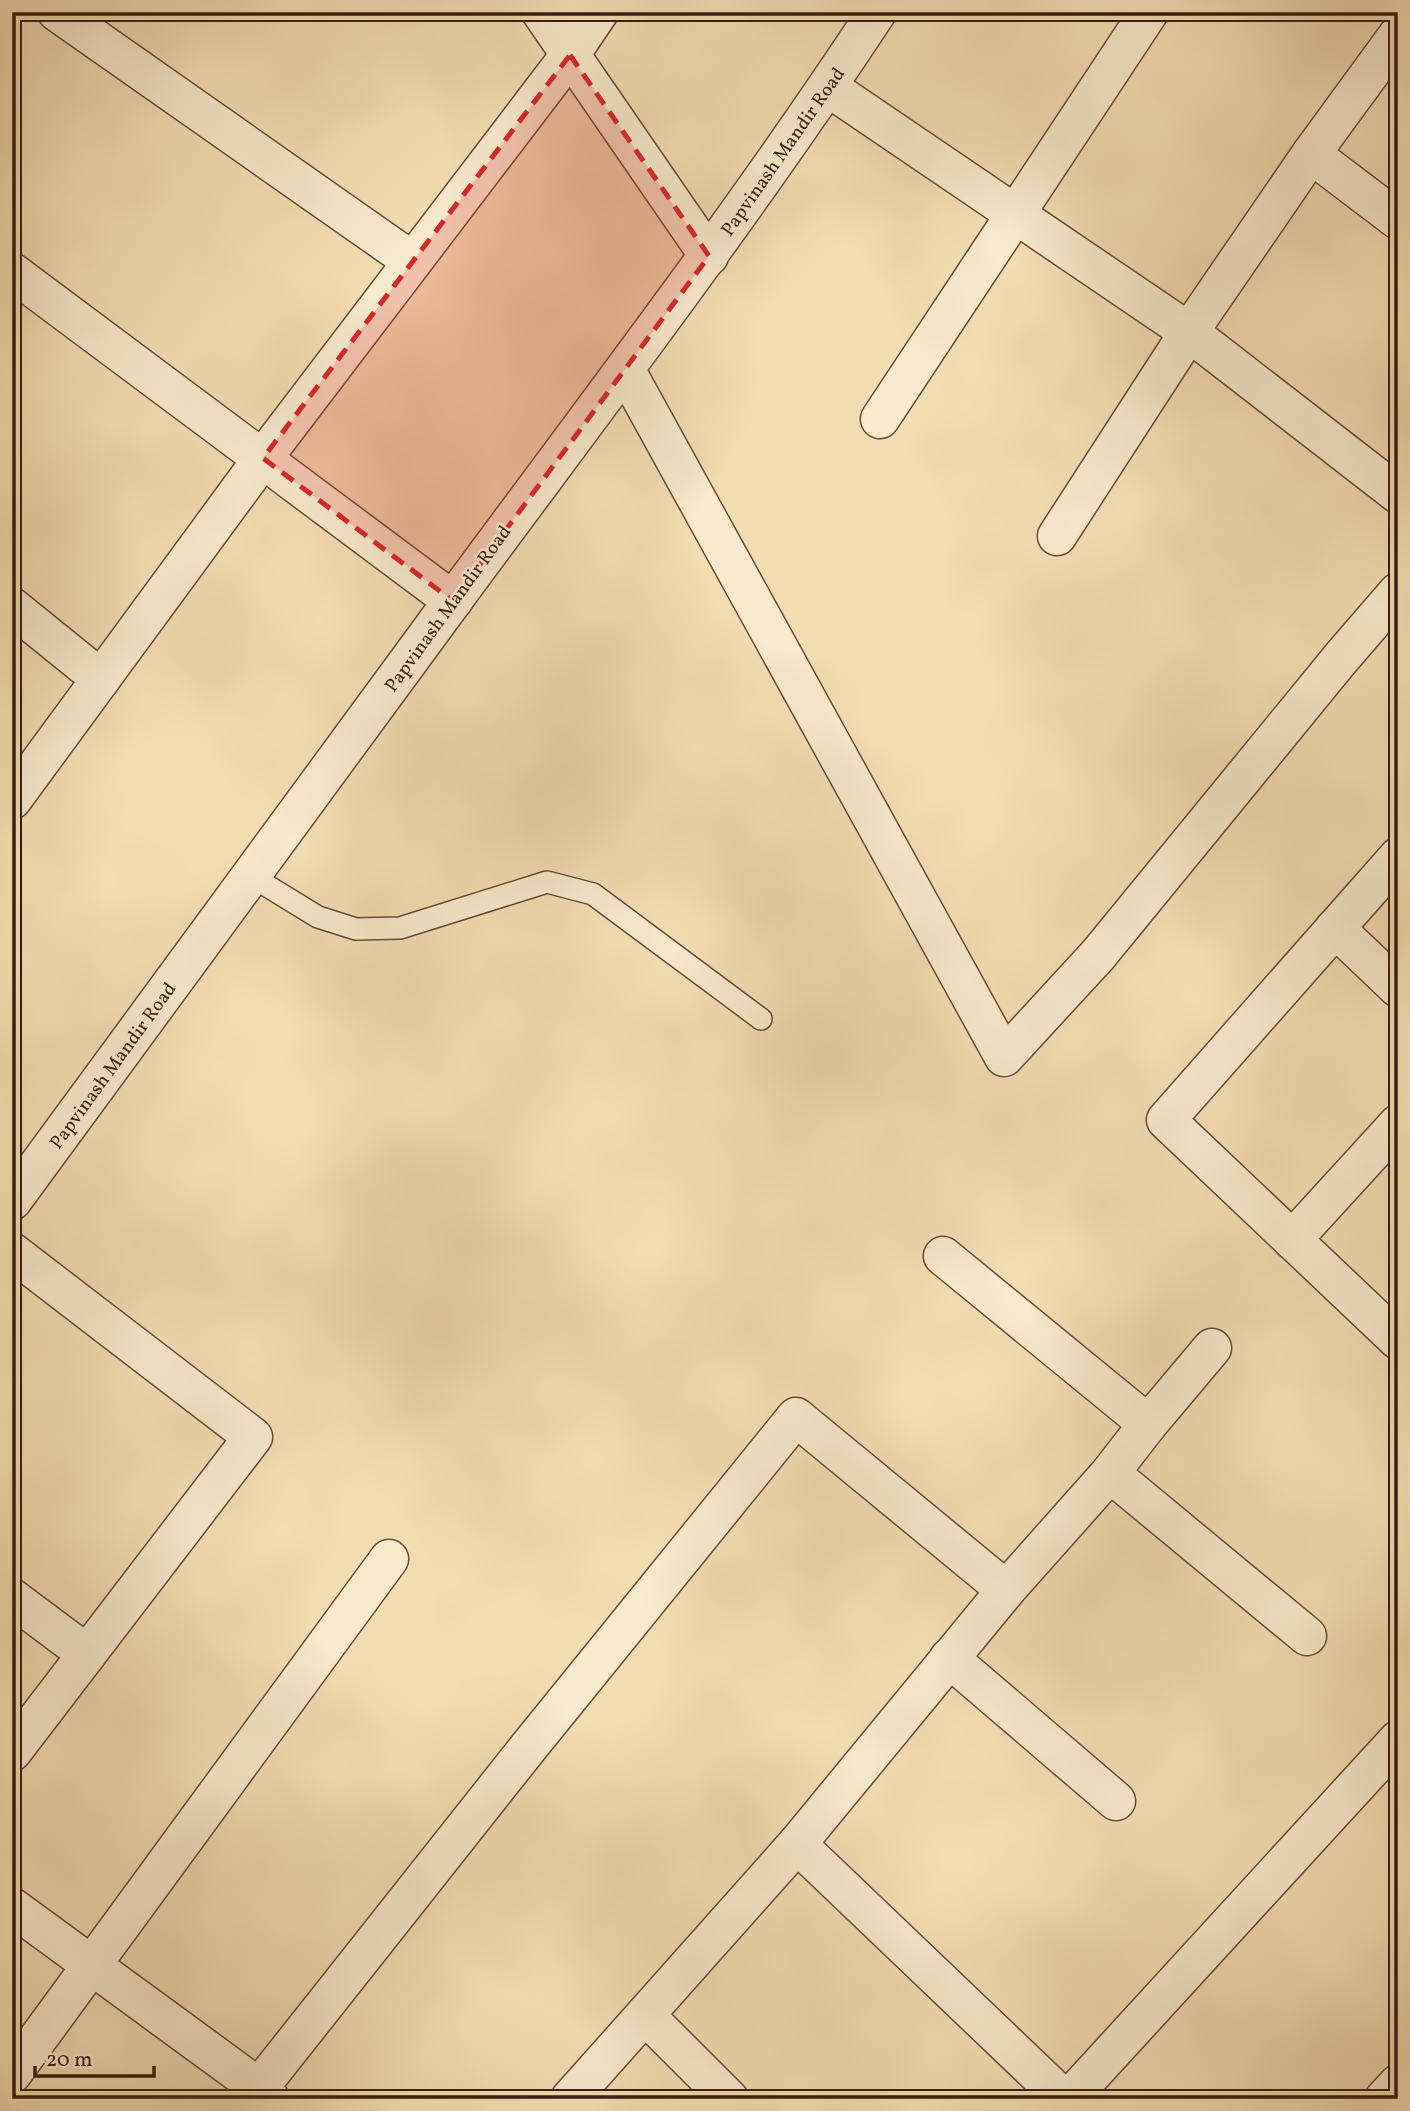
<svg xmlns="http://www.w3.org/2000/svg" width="1410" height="2111" viewBox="0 0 1410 2111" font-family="Vollkorn,serif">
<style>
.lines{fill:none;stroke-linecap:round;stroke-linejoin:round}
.service-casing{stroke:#644d39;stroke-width:24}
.minor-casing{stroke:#644d39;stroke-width:41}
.tertiary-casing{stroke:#644d39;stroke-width:41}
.service{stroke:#f7e9cc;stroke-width:21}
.minor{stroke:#f7e9cc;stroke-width:38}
.tertiary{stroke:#f7e9cc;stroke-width:38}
.marked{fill:#d62828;fill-opacity:0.2;stroke:#d62828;stroke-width:5;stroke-dasharray:14 9;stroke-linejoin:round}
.labels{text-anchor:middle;stroke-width:5;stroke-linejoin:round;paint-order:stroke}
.street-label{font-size:19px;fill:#351d11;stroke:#f7e9cc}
</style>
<rect width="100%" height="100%" fill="#f2ddb1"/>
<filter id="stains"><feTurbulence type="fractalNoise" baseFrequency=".00286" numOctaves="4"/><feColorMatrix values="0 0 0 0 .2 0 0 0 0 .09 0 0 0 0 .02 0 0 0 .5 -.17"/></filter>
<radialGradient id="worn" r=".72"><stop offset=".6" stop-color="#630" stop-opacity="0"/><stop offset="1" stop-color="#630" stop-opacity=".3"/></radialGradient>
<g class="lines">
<g class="service-casing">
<polyline id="service" points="251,876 318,917 356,929 400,928 547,882 593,894 761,1019"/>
</g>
<g class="minor-casing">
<g id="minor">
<polyline points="57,12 412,261"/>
<polyline points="541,12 709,256"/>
<polyline points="828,87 1189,332 1311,154 1398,220"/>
<polyline points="1311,154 1398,35"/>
<polyline points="12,272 453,601"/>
<polyline points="625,369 1004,1057 1098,955 1341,658 1398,592"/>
<polyline points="880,419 1149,12"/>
<polyline points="1057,536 1189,332 1398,494"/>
<polyline points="12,607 101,679"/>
<polyline points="12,800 263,458 570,55 599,12"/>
<polyline points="1398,857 1166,1120 1398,1340"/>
<polyline points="1335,928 1398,988"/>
<polyline points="1292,1240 1398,1124"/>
<polyline points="12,1252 253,1437 12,1752"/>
<polyline points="943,1256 1148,1424"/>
<polyline points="1110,1473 1307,1636"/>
<polyline points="12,1598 87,1654"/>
<polyline points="949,1658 1116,1801"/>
<polyline points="797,1844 1006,1590 1110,1473 1148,1424 1212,1348"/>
<polyline points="12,1907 258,2087 270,2099"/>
<polyline points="645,2015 729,2099"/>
<polyline points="12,2074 389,1559"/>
<polyline points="250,2099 527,1749 796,1417 1006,1590"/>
<polyline points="570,2099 797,1844 1064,2099"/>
<polyline points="1069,2099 1398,1740"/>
<polyline points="1384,2099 1398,2084"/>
</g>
</g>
<g class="tertiary-casing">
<path id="tertiary" d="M12,1201C159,1000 306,799 454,599C597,405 744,214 877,12"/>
</g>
<use href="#service" class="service"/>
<use href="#minor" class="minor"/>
<use href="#tertiary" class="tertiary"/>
</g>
<path class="marked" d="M570,55L709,256L453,601L263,458Z"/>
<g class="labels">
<g class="street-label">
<text transform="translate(782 151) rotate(-55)" y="7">Papvinash Mandir Road</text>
<text transform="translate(447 608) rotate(-54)" y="7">Papvinash Mandir Road</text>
<text transform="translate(112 1065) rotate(-54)" y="7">Papvinash Mandir Road</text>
</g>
</g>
<rect width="1410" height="2111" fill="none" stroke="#f2ddb1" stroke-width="42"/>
<rect x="14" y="14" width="1382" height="2083" fill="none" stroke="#351d11" stroke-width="3.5"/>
<rect x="21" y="21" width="1368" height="2069" fill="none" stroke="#351d11" stroke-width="2"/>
<path d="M35 2066v10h119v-10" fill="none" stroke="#351d11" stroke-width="3.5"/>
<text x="46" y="2066" font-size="21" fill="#351d11" stroke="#f7e9cc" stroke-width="5" paint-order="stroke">20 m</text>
<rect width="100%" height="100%" filter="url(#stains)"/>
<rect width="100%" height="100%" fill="url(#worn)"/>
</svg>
